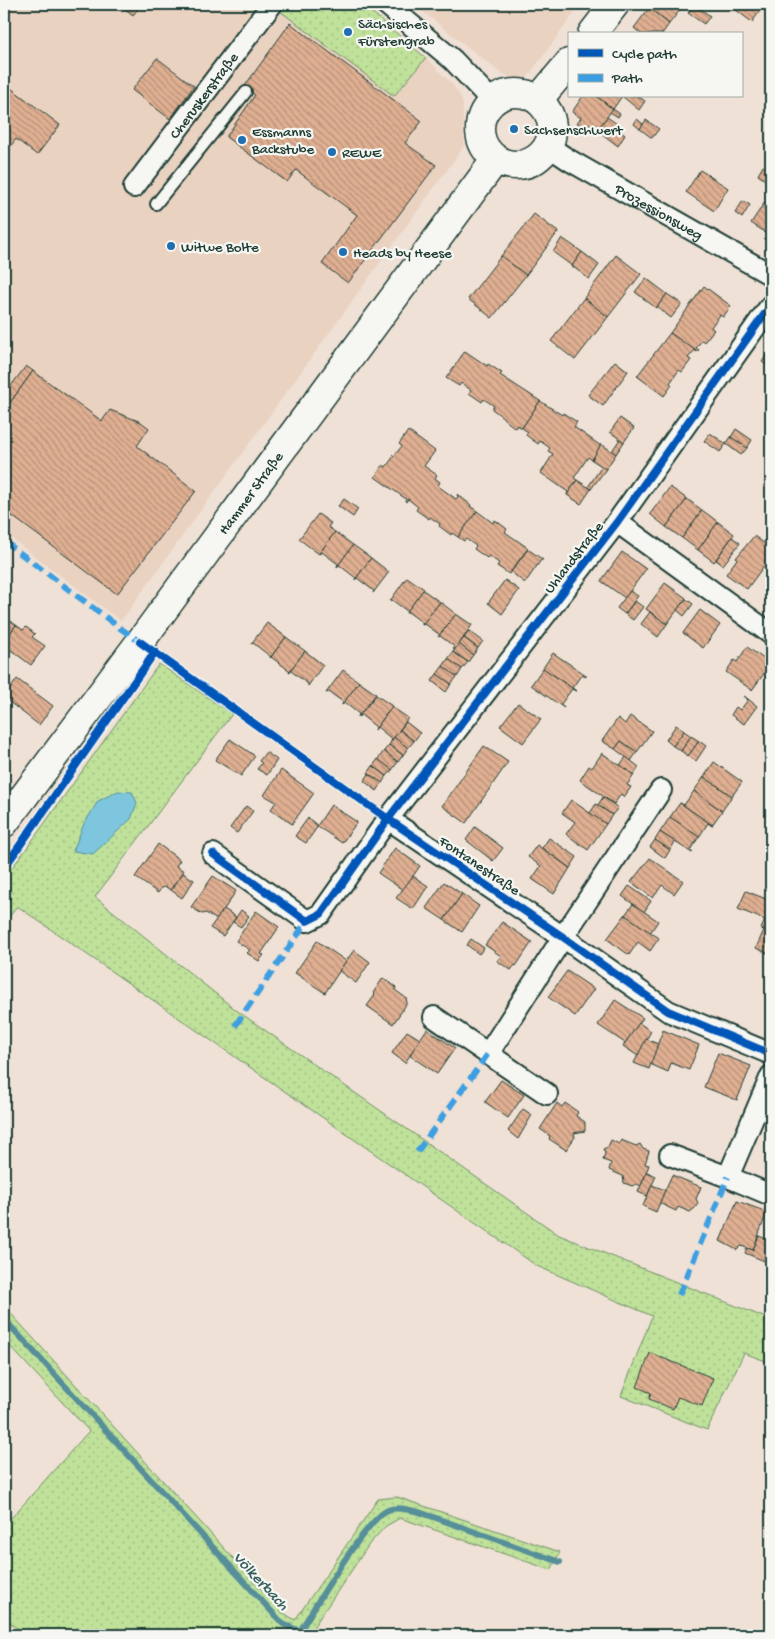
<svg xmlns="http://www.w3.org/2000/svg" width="775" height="1639" viewBox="0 0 775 1639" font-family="'Gochi Hand',sans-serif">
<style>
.built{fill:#ead2c1}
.green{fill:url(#green-dots);stroke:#6f8f67}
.water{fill:#7dc6de;stroke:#578f9a}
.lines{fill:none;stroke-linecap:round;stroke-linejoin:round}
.stream{stroke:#578f9a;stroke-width:6}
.building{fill:url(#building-back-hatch);stroke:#1f3d34}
.lane-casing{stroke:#1f3d34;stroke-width:14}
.street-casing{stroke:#1f3d34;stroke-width:24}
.secondary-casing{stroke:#1f3d34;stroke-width:31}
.lane{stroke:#f6f6f2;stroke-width:10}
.street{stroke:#f6f6f2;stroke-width:20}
.secondary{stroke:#f6f6f2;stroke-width:28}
.quiet{stroke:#3c9ee2;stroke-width:6;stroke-dasharray:12 6;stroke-linecap:butt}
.cycleway-casing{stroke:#f6f6f2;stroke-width:11}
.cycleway{stroke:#0057b8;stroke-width:8}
.poi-dot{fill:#1f6fb2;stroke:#f6f6f2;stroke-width:2}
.labels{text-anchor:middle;stroke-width:4.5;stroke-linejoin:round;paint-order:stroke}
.poi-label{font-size:15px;fill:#1f3d34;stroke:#f6f6f2;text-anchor:start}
.street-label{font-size:15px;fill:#1f3d34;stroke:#f6f6f2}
.water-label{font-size:16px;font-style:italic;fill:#365f5e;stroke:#f6f6f2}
</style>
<defs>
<pattern id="green-dots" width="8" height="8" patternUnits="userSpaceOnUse" patternTransform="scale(1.25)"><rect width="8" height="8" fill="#bfe19a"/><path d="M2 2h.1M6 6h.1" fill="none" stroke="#a4c285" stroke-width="1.8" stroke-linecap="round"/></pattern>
<pattern id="building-back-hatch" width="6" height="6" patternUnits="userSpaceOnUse" patternTransform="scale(1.25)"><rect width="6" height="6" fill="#e0af92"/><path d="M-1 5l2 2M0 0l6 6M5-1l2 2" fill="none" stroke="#b59078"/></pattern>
</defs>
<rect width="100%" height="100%" fill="#efe1d5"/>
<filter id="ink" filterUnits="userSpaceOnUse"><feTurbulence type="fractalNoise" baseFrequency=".02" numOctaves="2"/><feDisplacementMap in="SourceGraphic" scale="10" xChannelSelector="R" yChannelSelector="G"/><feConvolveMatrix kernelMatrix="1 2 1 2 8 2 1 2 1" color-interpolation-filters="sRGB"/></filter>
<g filter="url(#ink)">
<g class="built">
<polygon points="4,4 256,4 145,156 159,175 286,4 362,4 426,58 452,84 461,97 463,105 463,130 465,145 121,621 4,533 4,57 12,45 4,38"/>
<polygon points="413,4 581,4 527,78 511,78 497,70"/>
</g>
<g class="green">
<polygon points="286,4 362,4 426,58 394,96 280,11"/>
<polygon points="159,664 232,714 95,897 236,1010 559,1235 771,1320 771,1363 744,1353 707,1430 621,1396 652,1316 537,1266 17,906 4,924 4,878 24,852"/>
<polygon points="4,1306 282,1612 295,1620 378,1499 397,1497 560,1552 551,1570 400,1518 386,1526 370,1543 308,1635 286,1635 277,1631 272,1635 24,1635 4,1617 4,1526 89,1431 7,1343 4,1346"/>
</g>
<polygon class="water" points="118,791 132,792 137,803 131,819 93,854 73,851 83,826 98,801"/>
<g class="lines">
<g class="stream">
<polyline points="4,903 8,898"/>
<path d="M4,1319L283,1624L300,1631C315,1607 366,1519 388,1510C397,1506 410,1510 419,1512L560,1562"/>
</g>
</g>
<g class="building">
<polygon points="119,4 142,4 133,15"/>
<polygon points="652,4 680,4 683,6 669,24 649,8"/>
<polygon points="694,4 710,16 704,24 688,13"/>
<polygon points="728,4 765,4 752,22"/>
<polygon points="649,8 669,24 662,34 641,34 634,28"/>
<polygon points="290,23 422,121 405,143 436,165 348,283 322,264 357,215 296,170 287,182 226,137 255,95 244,87"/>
<polygon points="157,58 194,86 170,119 132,90"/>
<polygon points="4,83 60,125 37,155 16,139 4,155"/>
<polygon points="583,96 596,96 613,109 597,130 588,123 584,128 577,123 581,118 572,112"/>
<polygon points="596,96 622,96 613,109"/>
<polygon points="622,96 638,96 645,101 639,110"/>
<polygon points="613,109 620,114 618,117 610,112"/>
<polygon points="607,117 620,126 617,129 625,135 618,146 597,130"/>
<polygon points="637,119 643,124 640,129 634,124"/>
<polygon points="646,120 659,129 652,138 640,129"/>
<polygon points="763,166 771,171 771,184 758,175"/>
<polygon points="700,170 728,188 714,211 686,192"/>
<polygon points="743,201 750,205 742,218 735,213"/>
<polygon points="765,202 771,206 771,236 751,223"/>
<polygon points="534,214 558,232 526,275 501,256"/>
<polygon points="562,238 582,252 572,266 553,252"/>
<polygon points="582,252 599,265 589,279 572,266"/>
<polygon points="616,255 641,274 608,317 584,298"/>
<polygon points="501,256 526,275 492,318 468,299"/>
<polygon points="646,278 667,294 656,308 635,292"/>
<polygon points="704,286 731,306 723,317 720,315 711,327 714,330 704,342 702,340 696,348 699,350 697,352 670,333"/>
<polygon points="667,294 682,304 671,318 657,307"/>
<polygon points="584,298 608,317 575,360 551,341"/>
<polygon points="670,333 695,350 688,358 691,360 682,372 679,370 670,383 672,385 664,396 637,376"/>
<polygon points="771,348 771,368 762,362"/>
<polygon points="465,351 487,366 488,364 502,373 500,375 540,401 522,428 517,425 515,428 504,419 504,418 492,409 494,406 484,399 482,402 469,393 471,390 461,383 459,386 446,378"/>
<polygon points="615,361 628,371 603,406 588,395"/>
<polygon points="26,366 33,371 4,411 4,395"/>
<polygon points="33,371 102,421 110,410 141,422 149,428 137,446 196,491 117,594 4,510 4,411"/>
<polygon points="540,401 562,415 563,413 577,422 574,427 601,446 592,460 588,457 574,478 577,480 567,495 568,492 541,473 553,454 548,451 550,448 540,441 538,444 526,435 528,432 522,428"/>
<polygon points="620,418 634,428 624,442 610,432"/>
<polygon points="736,429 752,440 747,448 731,437"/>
<polygon points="408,431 435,451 424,466 437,475 435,478 440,482 438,486 456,499 458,497 457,494 471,505 470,506 477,511 458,537 452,533 451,535 439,526 440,524 430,517 429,519 416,510 418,507 408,499 406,502 405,501 406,499 375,477 383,465 386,467 394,456 392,454 394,456 402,446 399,444"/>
<polygon points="710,433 726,444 720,452 704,441"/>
<polygon points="731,437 747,448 741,455 726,444"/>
<polygon points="620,439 624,442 616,454 612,451"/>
<polygon points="601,444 616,454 606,469 592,460"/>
<polygon points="602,466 606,469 591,489 588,487"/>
<polygon points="577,480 591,489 581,504 567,495"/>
<polygon points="670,487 687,499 666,527 650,514"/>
<polygon points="344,499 358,509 353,517 338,506"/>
<polygon points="687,499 702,510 682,538 666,527"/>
<polygon points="702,510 718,522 698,550 682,538"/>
<polygon points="477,511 493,523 495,520 507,529 505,532 528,548 509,574 497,566 499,563 489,556 487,558 474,549 476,546 466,539 464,541 458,537"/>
<polygon points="318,514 331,523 328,527 335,532 319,554 299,539"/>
<polygon points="718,522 734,534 714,562 698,550"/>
<polygon points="335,532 353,545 337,567 338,564 322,552 319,554"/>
<polygon points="754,536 771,548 771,556 747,589 726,574 737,559 736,558"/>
<polygon points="732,537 740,543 723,565 716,560"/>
<polygon points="353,545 371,558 355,580 356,578 339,565 337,567"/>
<polygon points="528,549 543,560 541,560 525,583 511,572"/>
<polygon points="622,552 646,569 625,598 601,581"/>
<polygon points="371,558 389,572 373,593 374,591 357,578 355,580"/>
<polygon points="407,577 424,589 406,613 407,611 392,600 390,601"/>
<polygon points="505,580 519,590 502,614 488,603"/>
<polygon points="665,583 686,598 667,624 646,609"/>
<polygon points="423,590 440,602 422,625 423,623 408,612 406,613"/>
<polygon points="630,591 638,596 625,614 617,608"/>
<polygon points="771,592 771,603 766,600"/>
<polygon points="686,599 693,604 684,616 677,610"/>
<polygon points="635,601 643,607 633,620 625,614"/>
<polygon points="440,602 456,614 440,635 425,624 422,625"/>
<polygon points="700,610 720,625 703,648 683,633"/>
<polygon points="650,612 667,624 658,637 641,624"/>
<polygon points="456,614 472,625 455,650 453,649 455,647 440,636 438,637"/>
<polygon points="4,616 16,625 4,642"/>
<polygon points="267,623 286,637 270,658 271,657 253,643 251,644"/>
<polygon points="16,625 23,630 26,627 35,634 32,637 45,646 31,665 4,645 4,642"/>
<polygon points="469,631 483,641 478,648 464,638"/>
<polygon points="286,637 305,651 289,672 290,671 271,657"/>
<polygon points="464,638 478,648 473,655 459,644"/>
<polygon points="459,644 473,655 468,662 453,652"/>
<polygon points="747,647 771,664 752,690 726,672 734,660 737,662"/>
<polygon points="305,651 323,665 308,686 308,684 291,671 289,672"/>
<polygon points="453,652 468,662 462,669 448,659"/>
<polygon points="553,653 586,675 586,677 582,674 572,688 576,691 543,668"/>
<polygon points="448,659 462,669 457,677 443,666"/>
<polygon points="443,666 457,677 451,684 437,674"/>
<polygon points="543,668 576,691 572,689 561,704 564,708 531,685"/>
<polygon points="343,670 359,682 342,705 343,702 329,692 326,693"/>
<polygon points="437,674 451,684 446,692 432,681"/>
<polygon points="17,679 53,706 39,725 4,698"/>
<polygon points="359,682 376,694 358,717 359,714 345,703 342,705"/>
<polygon points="376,695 392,706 375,730 376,727 361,715 358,717"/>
<polygon points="744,696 757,706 744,724 731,715 736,707 740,710 748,700"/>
<polygon points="771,701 771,712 766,709"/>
<polygon points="518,703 541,719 523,743 500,726"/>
<polygon points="392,707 408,718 391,742 392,739 377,727"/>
<polygon points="630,716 652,731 637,752 621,741 615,749 602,741 618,718 625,724"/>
<polygon points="406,722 420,733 414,741 400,730"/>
<polygon points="676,725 684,731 673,746 666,740"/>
<polygon points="400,730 414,741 408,748 394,737"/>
<polygon points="684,731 691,736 681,751 673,746"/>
<polygon points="691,736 699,741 688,756 681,751"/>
<polygon points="394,737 408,748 403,755 389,745"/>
<polygon points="230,739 255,756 241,776 215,760"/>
<polygon points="621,741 637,752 631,761 615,749"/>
<polygon points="699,741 706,746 696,761 688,756"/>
<polygon points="389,745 403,755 398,762 384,751"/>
<polygon points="484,746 508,762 466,823 442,806"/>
<polygon points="384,751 398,762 392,770 378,759"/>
<polygon points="266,752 277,760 267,775 257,769 262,763 259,761"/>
<polygon points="602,753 634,775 627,785 631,787 624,797 621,794 614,804 580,780 589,766 592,768"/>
<polygon points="626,757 639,767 634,775 620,765"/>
<polygon points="378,759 392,770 387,776 373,766"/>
<polygon points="714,762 742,782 732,796 704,777"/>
<polygon points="373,766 387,776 382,783 368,773"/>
<polygon points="281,770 314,793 292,824 271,809 276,802 264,795"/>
<polygon points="369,774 382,783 377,791 364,781"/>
<polygon points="704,777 732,796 722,811 694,791"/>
<polygon points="694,791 722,811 712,825 680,803 684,805"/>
<polygon points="603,797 618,808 612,815 598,805"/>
<polygon points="571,800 606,824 588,850 566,834 575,822 562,813"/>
<polygon points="680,803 712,825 712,826 708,823 699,837 670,817"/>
<polygon points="596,804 612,815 606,824 590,813"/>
<polygon points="331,805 357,822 342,843 317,826"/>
<polygon points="246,806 253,811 237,833 230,828"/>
<polygon points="670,817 699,837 690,850 693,852 692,853 660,832"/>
<polygon points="308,818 318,826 306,843 295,836"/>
<polygon points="475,827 503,848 493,861 466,840"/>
<polygon points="660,832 675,842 670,850 655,840"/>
<polygon points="549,838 577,857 570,868 542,848"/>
<polygon points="655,840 670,850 665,858 650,847"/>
<polygon points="158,844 180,860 176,866 184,871 170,890 166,887 161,888 158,893 135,877"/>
<polygon points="537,845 570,868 554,894 532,879 541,866 528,857"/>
<polygon points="395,848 420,866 403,890 378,873"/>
<polygon points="650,858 683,881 674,894 662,885 653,898 631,882"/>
<polygon points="183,873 194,880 182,898 171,890"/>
<polygon points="213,876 236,891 217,920 206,913 202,914 191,907"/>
<polygon points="413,876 428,886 413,909 396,898"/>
<polygon points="444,882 462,894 444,920 426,908"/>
<polygon points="629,886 651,901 644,912 622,896"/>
<polygon points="746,891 771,901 771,955 756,948 764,930 761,929 765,920 738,909"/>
<polygon points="462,894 479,906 462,932 444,920"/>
<polygon points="633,904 658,921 650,933 625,915"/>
<polygon points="224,909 236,917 223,936 210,928"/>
<polygon points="241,910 249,916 241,927 233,922"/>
<polygon points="256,911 279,927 261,954 264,955 259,961 247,953 250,950 236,941"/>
<polygon points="625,915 659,938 650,951 638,942 629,955 607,939"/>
<polygon points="502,922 532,942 516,966 515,965 511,970 497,961 501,956 485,945"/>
<polygon points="471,939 484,948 479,954 467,945"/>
<polygon points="317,941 346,961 325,993 295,973"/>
<polygon points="354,950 370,962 356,983 339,971"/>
<polygon points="567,971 594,989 575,1016 548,997"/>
<polygon points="383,978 396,987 395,990 406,998 407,1003 393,1024 367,1006 375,995 373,993"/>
<polygon points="615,1000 643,1018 625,1043 598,1025"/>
<polygon points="639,1023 651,1031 638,1056 623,1046"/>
<polygon points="427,1029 455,1048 437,1074 409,1055"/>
<polygon points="663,1030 699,1045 689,1070 671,1063 668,1072 650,1064"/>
<polygon points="407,1031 420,1039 405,1063 392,1053"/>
<polygon points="646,1039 658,1044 649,1069 634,1063"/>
<polygon points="718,1053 751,1066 737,1100 704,1087"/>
<polygon points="501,1080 524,1095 508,1118 485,1102"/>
<polygon points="557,1103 562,1107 565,1103 578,1112 576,1116 585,1122 585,1131 574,1133 575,1137 566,1150 549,1139 550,1136 540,1129"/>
<polygon points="523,1109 532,1115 518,1139 508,1131"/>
<polygon points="611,1140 619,1144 621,1140 636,1146 640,1144 643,1149 649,1151 645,1164 649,1165 641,1186 637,1184 632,1186 624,1183 623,1176 609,1170 611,1163 603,1160 605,1153 603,1149 608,1147"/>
<polygon points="647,1172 656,1176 647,1196 638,1192"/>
<polygon points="672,1175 701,1187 696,1199 698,1203 695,1208 690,1212 678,1207 676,1211 659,1203"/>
<polygon points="652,1185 665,1190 656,1212 643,1206"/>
<polygon points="737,1201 767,1212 753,1250 741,1246 737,1250 720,1241"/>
<polygon points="759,1236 771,1241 771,1252 767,1262 745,1253 747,1248 753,1250"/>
<polygon points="650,1353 713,1378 702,1406 678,1397 673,1409 649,1399 651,1393 637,1387"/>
</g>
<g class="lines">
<g class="lane-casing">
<polyline id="lane" points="156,204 246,92"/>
</g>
<g class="street-casing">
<g id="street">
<polyline points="386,4 453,60 492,101"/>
<path id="s1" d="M548,146L569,160L771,275"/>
<path id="s2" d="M134,187L272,4"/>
<polyline points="617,522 771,634"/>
<polyline points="388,819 563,937 668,1011 771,1054"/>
<polyline points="213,854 307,921 321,914 388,819 617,522 771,305"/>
<polyline points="434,1017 547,1094"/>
<polyline points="488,1054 563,937 661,790"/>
<polyline points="771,1076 728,1177 771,1195"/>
<polyline points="670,1155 728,1177"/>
</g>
</g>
<g class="secondary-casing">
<g id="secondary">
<polyline points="592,34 615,4"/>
<circle cx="516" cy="129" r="36"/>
<polyline points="538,100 569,63"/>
<path id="s3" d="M4,823L140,642L496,159"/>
</g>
</g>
<use href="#lane" class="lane"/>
<use href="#street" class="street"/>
<use href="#secondary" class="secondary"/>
<g class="quiet">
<polyline points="4,213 8,216"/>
<polyline points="4,541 120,628 140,642"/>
<polyline points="235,1026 307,921"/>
<polyline points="417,1152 488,1054"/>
<polyline points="679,1295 728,1177"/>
</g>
<g class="cycleway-casing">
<g id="cycleway">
<polyline points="140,642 388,819 563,937 668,1011 771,1054"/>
<polyline points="213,854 307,921 321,914 388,819 617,522 771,305"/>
<polyline points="4,868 155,652"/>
</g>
</g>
<use href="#cycleway" class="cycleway"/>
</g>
</g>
<g class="poi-dot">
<circle cx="348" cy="32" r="5"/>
<circle cx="514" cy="129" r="5"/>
<circle cx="242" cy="140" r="5"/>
<circle cx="332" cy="152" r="5"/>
<circle cx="171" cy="246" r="5"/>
<circle cx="343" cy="252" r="5"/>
</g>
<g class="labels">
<g class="poi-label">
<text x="358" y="28">Sächsisches<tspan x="358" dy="17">Fürstengrab</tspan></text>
<text x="524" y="134">Sachsenschwert</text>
<text x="252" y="136">Essmanns<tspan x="252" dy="17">Backstube</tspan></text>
<text x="342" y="157">REWE</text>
<text x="181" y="251">Witwe Bolte</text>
<text x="353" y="257">Heads by Heese</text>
</g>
<g class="street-label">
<text dy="5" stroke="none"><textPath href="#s2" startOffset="115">Cheruskerstraße</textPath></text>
<text dy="5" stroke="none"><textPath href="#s1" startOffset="129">Prozessionsweg</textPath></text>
<text dy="5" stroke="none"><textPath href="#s3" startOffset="412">Hammer Straße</textPath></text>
<text transform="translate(573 557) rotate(-52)" y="5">Uhlandstraße</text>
<text transform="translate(480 865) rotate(34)" y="5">Fontanestraße</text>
</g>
<g class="water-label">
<text transform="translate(262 1580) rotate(47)" y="6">Völkerbach</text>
</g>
</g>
<rect width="775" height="1639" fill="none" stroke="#f6f6f2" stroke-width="20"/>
<rect x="10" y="10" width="755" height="1619" fill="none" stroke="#1f3d34" stroke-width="2" filter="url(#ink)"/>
<rect x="568" y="32" width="175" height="65" fill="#f6f6f2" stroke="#a0aca6"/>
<rect x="578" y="49" width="25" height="8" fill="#0057b8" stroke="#a0aca6"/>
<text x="612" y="58" font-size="15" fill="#1f3d34">Cycle path</text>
<rect x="578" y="74" width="25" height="8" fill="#3c9ee2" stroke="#a0aca6"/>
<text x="612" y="82" font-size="15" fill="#1f3d34">Path</text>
</svg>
